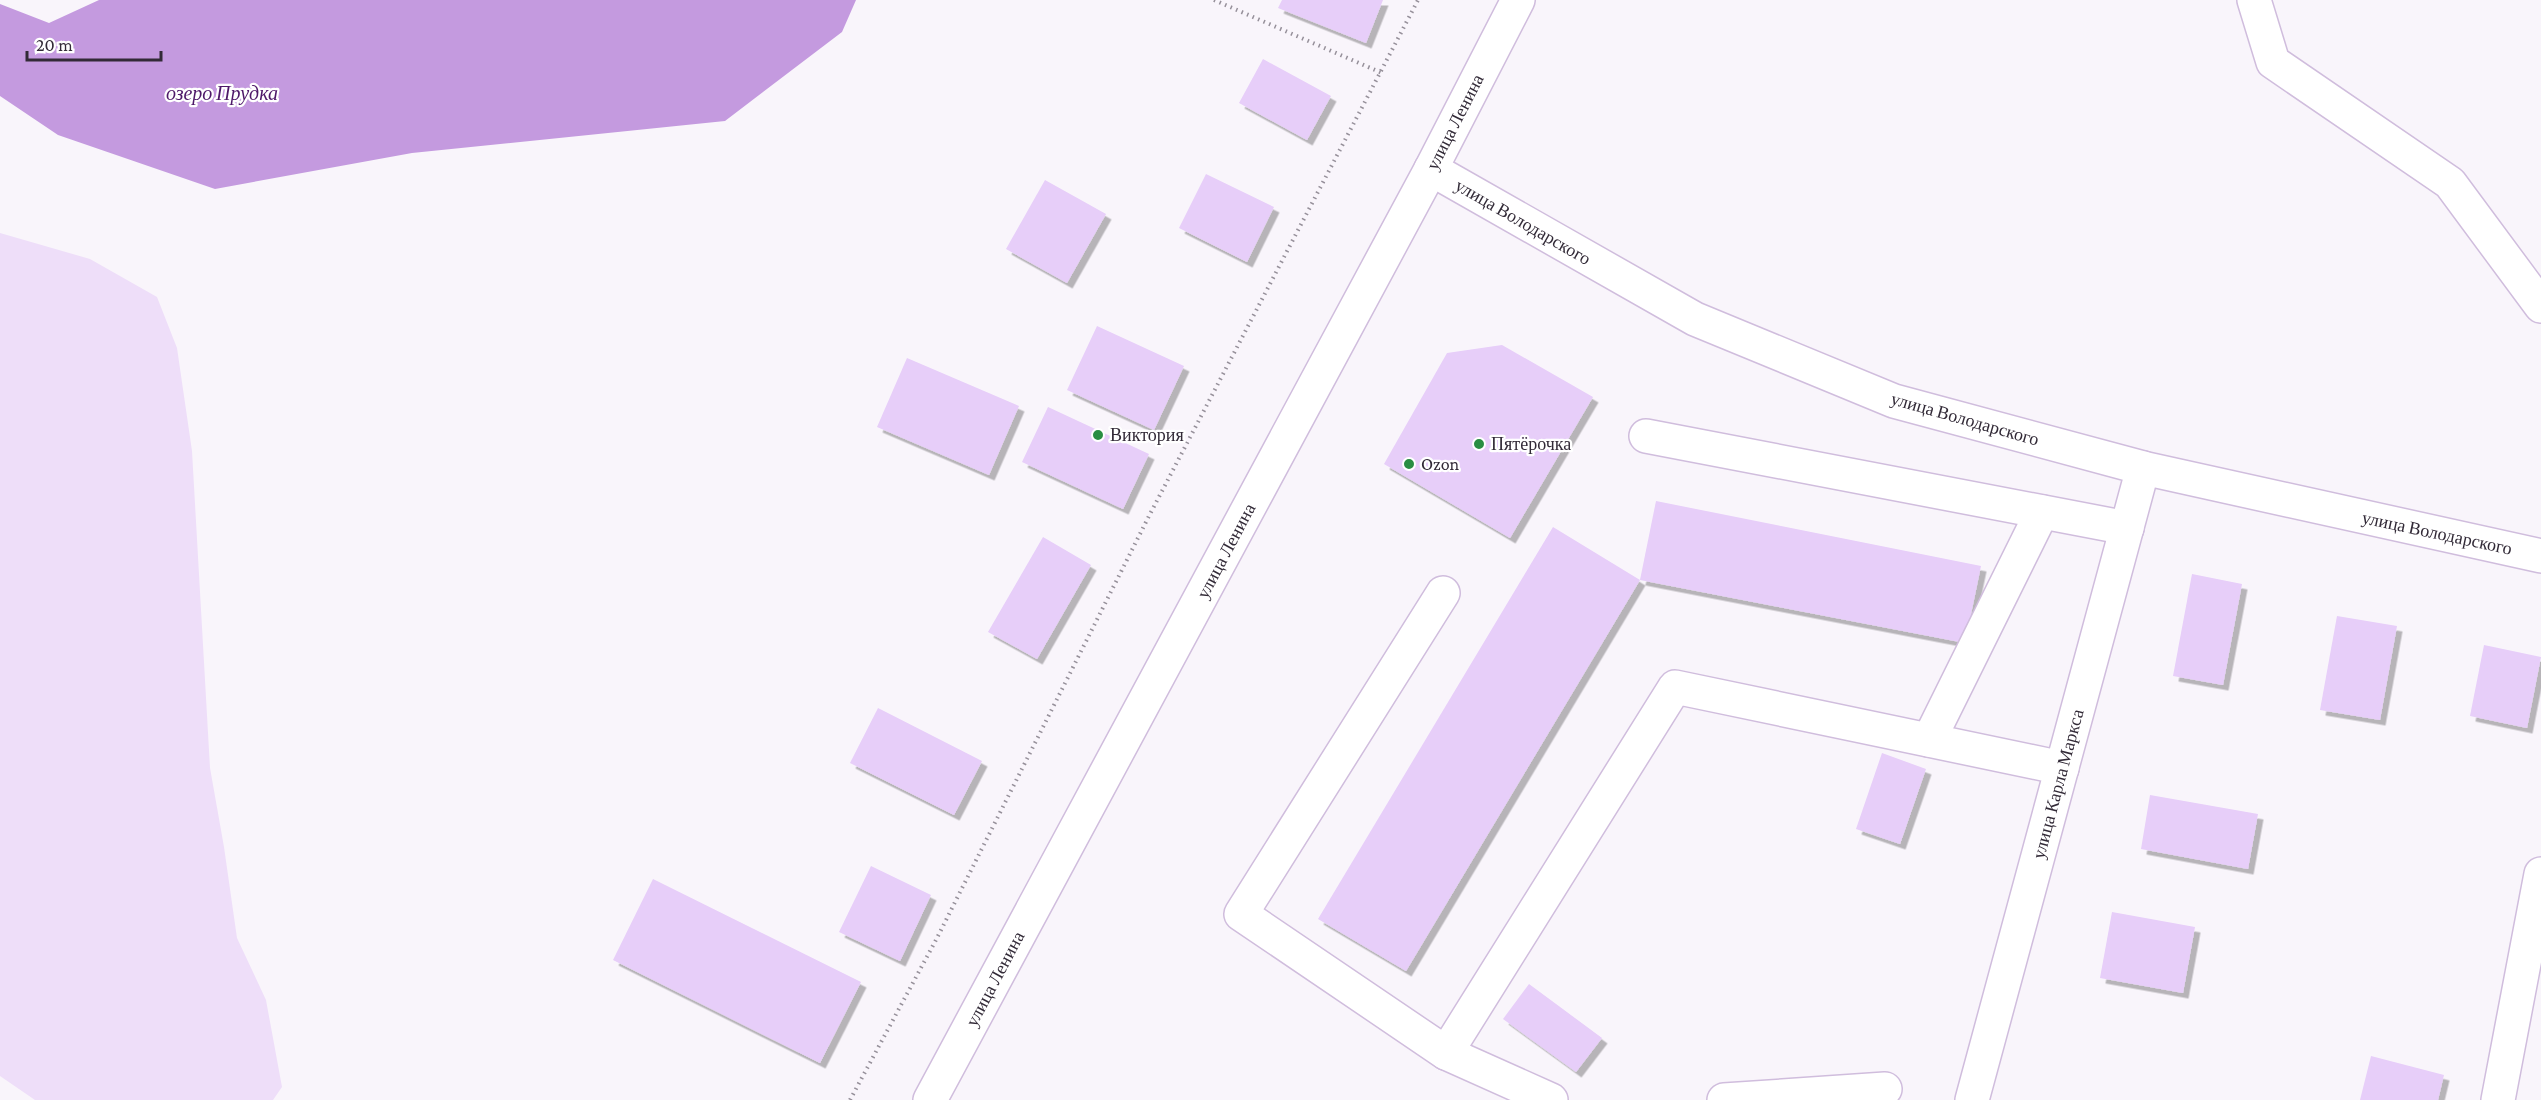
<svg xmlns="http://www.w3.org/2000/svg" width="2541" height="1100" viewBox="0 0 2541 1100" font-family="'Crimson Pro',serif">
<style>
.green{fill:#eedef9}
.water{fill:#c49adf}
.building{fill:#e7cef9;filter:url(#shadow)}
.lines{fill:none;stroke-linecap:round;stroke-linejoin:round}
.minor-casing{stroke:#d0bddd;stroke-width:36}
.highway-casing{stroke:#d0bddd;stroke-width:36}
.path{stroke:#96909a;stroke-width:4;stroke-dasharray:1.5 4.5;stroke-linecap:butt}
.minor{stroke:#fff;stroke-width:33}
.highway{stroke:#fff;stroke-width:33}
.poi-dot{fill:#298e43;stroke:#fff;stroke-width:2}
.labels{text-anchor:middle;stroke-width:4.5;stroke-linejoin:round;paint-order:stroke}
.street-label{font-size:18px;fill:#322a37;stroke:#fff}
.poi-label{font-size:18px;fill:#322a37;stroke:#fff;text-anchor:start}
.water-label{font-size:20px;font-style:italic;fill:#4e1869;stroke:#fff}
</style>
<defs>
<filter id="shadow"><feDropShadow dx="5.5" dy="5.5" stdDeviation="0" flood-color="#0004"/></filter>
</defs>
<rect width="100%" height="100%" fill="#f9f5fb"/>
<polygon class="green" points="0,233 90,259 157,297 177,348 192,451 210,768 224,847 237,938 266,1000 282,1087 273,1100 35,1100 0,1076"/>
<polygon class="water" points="99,0 856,0 842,32 725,121 412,153 215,189 58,135 0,96 0,4 49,23"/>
<g class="building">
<polygon points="1282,0 1383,0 1366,43 1278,8"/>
<polygon points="1263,59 1331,96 1307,140 1239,103"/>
<polygon points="1206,174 1274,207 1247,262 1179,228"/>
<polygon points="1045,180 1106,214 1067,283 1006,249"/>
<polygon points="1097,326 1184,366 1154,430 1067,390"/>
<polygon points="1502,345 1593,397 1510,538 1384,464 1447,353"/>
<polygon points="907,358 1019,406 989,475 877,427"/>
<polygon points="1048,407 1149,454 1123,509 1022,462"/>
<polygon points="1656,501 1981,566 1965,643 1640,580"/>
<polygon points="1553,527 1640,580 1406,971 1318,919"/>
<polygon points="1043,537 1091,565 1037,659 988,632"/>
<polygon points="2192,574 2242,584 2223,685 2173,676"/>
<polygon points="2337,616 2397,626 2380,720 2320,710"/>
<polygon points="2484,645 2541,657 2527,728 2470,716"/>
<polygon points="878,708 982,761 954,815 850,763"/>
<polygon points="1882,753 1926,769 1900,844 1856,829"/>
<polygon points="2150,795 2258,814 2248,869 2141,849"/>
<polygon points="871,866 931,895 900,961 839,932"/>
<polygon points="653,879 861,982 820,1063 613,960"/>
<polygon points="2112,912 2195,927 2183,993 2100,978"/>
<polygon points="1529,984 1602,1038 1576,1072 1503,1019"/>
<polygon points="2371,1056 2444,1075 2438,1100 2360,1100"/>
</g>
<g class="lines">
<g class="minor-casing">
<g id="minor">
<polyline points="2254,0 2273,62 2450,183 2541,306"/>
<polyline points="1431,169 1695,319 1894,401 2143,468 2541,556"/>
<polyline points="1646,436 2127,528"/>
<polyline points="1443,593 1241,914 1446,1053"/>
<polyline points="1929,740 2042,512"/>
<polyline points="1551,1100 1446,1053 1675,687 2062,768"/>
<polyline points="1724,1100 1885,1089"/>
<polyline points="1972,1100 2143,468"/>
<polyline points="2498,1100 2541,874"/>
</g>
</g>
<g class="highway-casing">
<polyline id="highway" points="930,1100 1431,169 1518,0"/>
</g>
<g class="path">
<polyline points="1214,0 1382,73"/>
<polyline points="850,1100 937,938 1149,516 1418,0"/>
</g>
<use href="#minor" class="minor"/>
<use href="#highway" class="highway"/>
</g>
<g class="poi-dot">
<circle cx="1098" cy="435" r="6"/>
<circle cx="1479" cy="444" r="6"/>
<circle cx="1409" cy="464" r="6"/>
</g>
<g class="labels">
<g class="street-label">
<text transform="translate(1455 122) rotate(-63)" y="6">улица Ленина</text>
<text transform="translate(1523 222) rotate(30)" y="6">улица Володарского</text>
<text transform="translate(1965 419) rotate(16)" y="6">улица Володарского</text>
<text transform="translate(2437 533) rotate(12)" y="6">улица Володарского</text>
<text transform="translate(1226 551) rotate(-62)" y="6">улица Ленина</text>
<text transform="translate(2058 784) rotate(-75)" y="6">улица Карла Маркса</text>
<text transform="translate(995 979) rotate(-62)" y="6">улица Ленина</text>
</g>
<g class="poi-label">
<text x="1110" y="441">Виктория</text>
<text x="1491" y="450">Пятёрочка</text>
<text x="1421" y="470">Ozon</text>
</g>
<g class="water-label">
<text x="222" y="100">озеро Прудка</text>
</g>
</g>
<path d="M27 51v9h134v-9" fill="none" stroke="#322a37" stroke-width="3"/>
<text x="36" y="51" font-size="18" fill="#322a37" stroke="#ffffff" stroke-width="4.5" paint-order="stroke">20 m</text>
</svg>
